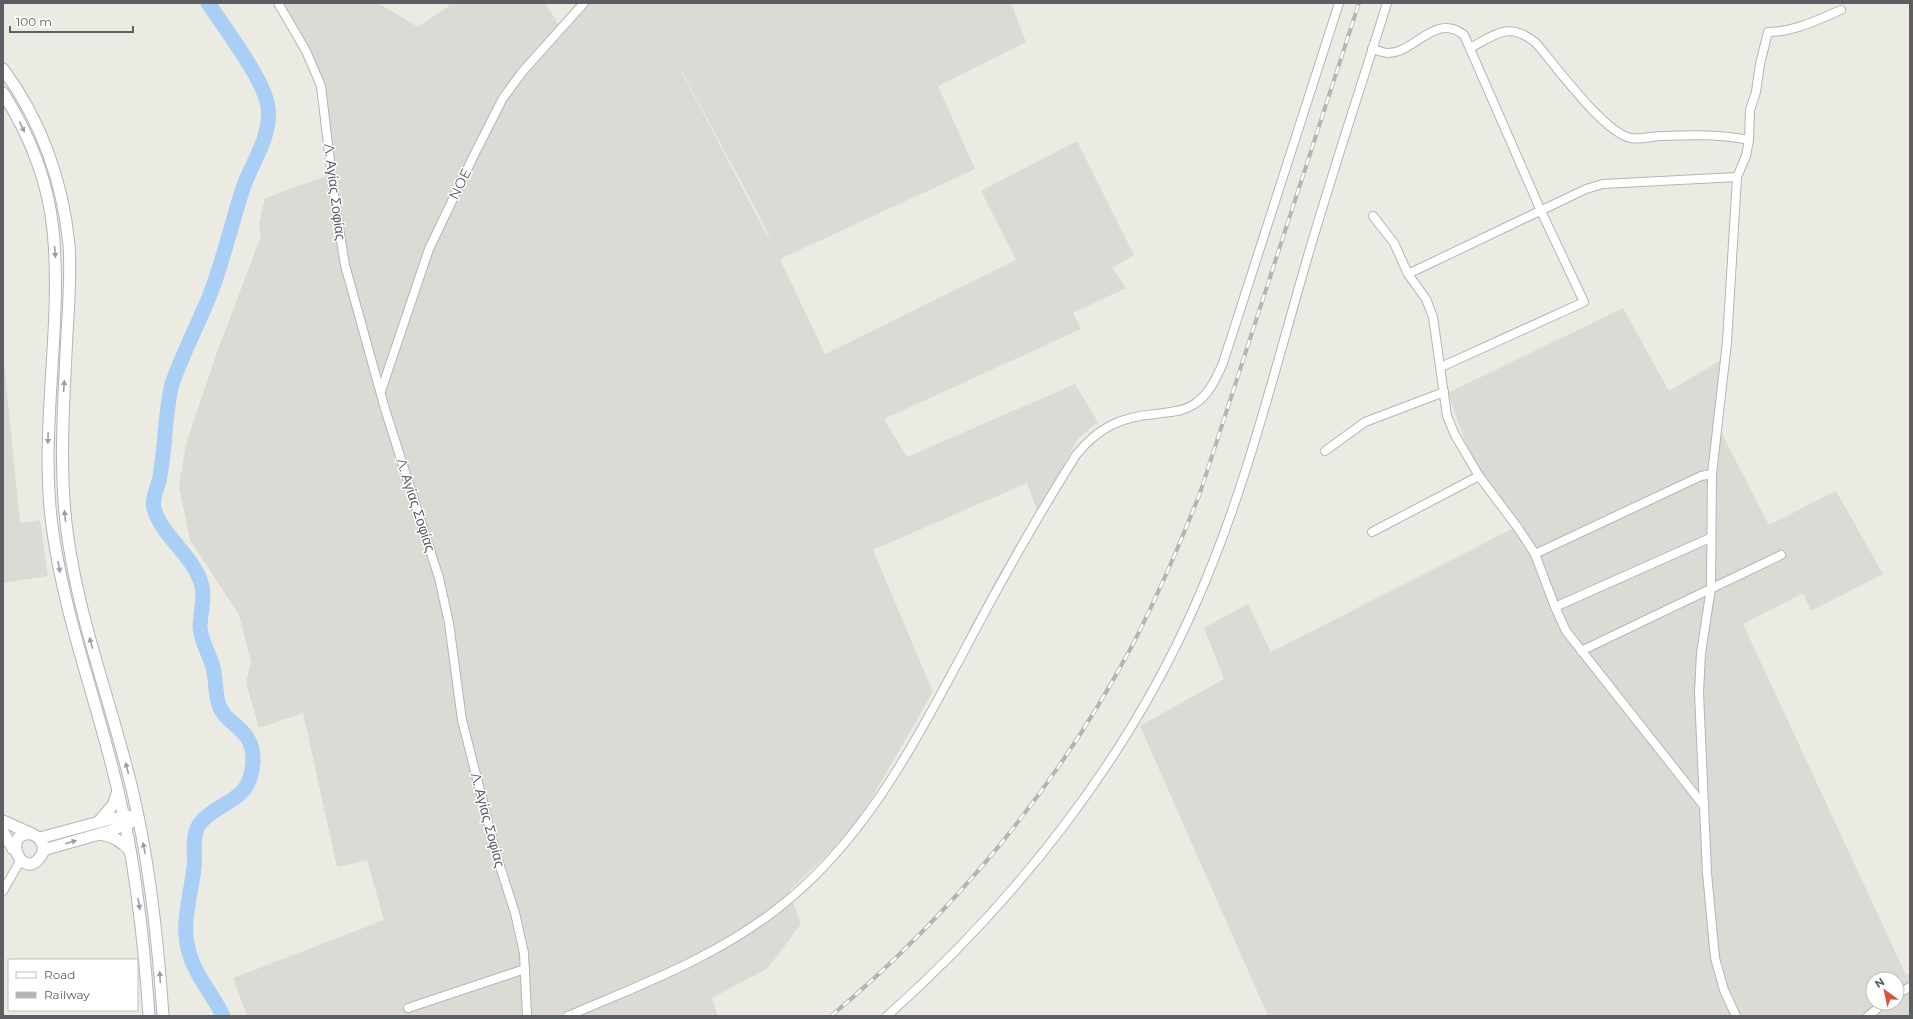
<svg xmlns="http://www.w3.org/2000/svg" width="1913" height="1019" viewBox="0 0 1913 1019" font-family="Montserrat,sans-serif">
<style>
.industrial{fill:#dbdad5;fill-rule:evenodd}
.lines{fill:none;stroke-linecap:round;stroke-linejoin:round}
.river{stroke:#a9cff6;stroke-width:15}
.street-casing{stroke:#b3b5b9;stroke-width:10}
.secondary-casing{stroke:#b2b5b9;stroke-width:13}
.street{stroke:#fff;stroke-width:8}
.secondary{stroke:#fff;stroke-width:11}
.rail-casing{stroke:#b3b4b4;stroke-width:4}
.rail{stroke:#fff;stroke-width:2.5;stroke-dasharray:8;stroke-linecap:butt}
.oneway{fill:#9d9ea1}
.labels{text-anchor:middle;stroke-width:3;stroke-linejoin:round;paint-order:stroke}
.street-label{font-size:14px;fill:#5b5e62;stroke:#fff}
</style>
<rect width="100%" height="100%" fill="#ecebe3"/>
<g class="industrial">
<path d="M282,3H378L418,27L449,6L447,3H545L559,25L576,3H1011L1026,42L938,86L975,169L780,259L825,354L1016,260L981,191L1077,141L1134,255L1112,268L1126,288L1073,313L1081,329L884,419L907,457L1075,384L1098,422L1079,438L1037,510L1027,483L873,550L933,692L860,818L828,854L789,891L801,924L768,968L712,998L718,1016H247L233,978L384,920L367,860L337,867L303,713L259,728L246,683L251,662L239,615L190,540L179,487L186,444L216,355L261,236L259,224L265,198L335,173L325,86ZM678,64L762,221L772,245L678,65Z"/>
<path d="M1623,308L1669,391L1723,359L1712,437L1722,434L1769,525L1836,491L1883,574L1811,611L1803,593L1743,624L1906,975L1910,973V1016H1268L1140,726L1224,679L1204,628L1248,604L1271,652L1520,525L1488,486L1465,442L1448,393ZM1873,979H1897V1003H1873Z"/>
<polygon points="3,352 20,523 40,520 48,576 3,583"/>
</g>
<g class="lines">
<path class="river" d="M208,3C224,27 265,81 268,107C272,136 252,162 243,188C232,222 224,258 211,292C199,323 183,352 172,384C164,416 166,449 159,481C156,491 151,502 155,512C165,539 194,556 202,586C205,600 200,613 200,627C201,642 209,653 213,667C216,678 215,690 218,702C224,726 253,726 253,759C252,802 224,798 202,821C190,834 196,852 194,868C189,908 176,934 198,974C206,988 216,1001 223,1016"/>
<g class="street-casing">
<g id="street">
<polyline points="278,3 306,51 321,86 335,204 345,265 385,409 439,578 449,623 462,720 497,857 515,913 524,953 527,1016"/>
<path d="M1470,48C1497,34 1509,21 1536,43C1555,65 1604,133 1631,138C1641,140 1652,136 1662,136C1691,135 1720,134 1749,140"/>
<path d="M1372,49C1377,50 1383,53 1388,53C1415,53 1435,12 1464,35L1541,211L1584,302L1441,367"/>
<polyline points="1373,216 1394,243 1408,274 1426,299 1433,317 1447,416 1455,435 1479,476 1518,528 1535,554 1555,607 1566,631 1704,806"/>
<polyline points="1408,274 1586,189 1603,184 1737,177"/>
<polyline points="381,391 429,249 474,155 503,98 523,71 584,3"/>
<polyline points="1325,451 1365,422 1444,392"/>
<polyline points="1372,532 1479,476"/>
<polyline points="1535,554 1701,476 1712,474"/>
<polyline points="1555,607 1710,538"/>
<polyline points="1581,651 1781,555"/>
<polyline points="3,891 20,861"/>
<polyline points="1897,994 1910,987"/>
<polyline points="408,1008 525,969"/>
<path d="M568,1016C640,985 714,958 777,909C863,843 913,746 963,653C998,586 1036,519 1076,455C1098,428 1120,417 1155,414C1168,412 1182,412 1193,405C1209,395 1216,379 1223,363L1339,3"/>
<path d="M887,1016C1015,902 1127,761 1196,603C1243,497 1271,384 1303,273C1329,182 1359,93 1387,3"/>
<path d="M1736,1016L1724,990L1715,958L1707,873L1699,693L1701,653L1711,588L1712,474L1727,342L1737,177L1746,156L1749,140L1750,110L1756,92L1760,64L1768,32C1794,32 1817,20 1841,10"/>
<polyline points="1868,1016 1884,1003"/>
</g>
</g>
<g class="secondary-casing">
<g id="secondary">
<path d="M3,69C41,120 63,182 69,245C71,274 69,304 67,333C64,401 58,470 68,538C80,624 112,705 132,789C150,863 158,940 163,1016"/>
<path d="M3,93C29,134 48,181 53,230C63,331 38,432 53,533C66,622 98,704 118,791C136,865 144,940 149,1016"/>
<polyline points="100,820 113,805 118,791"/>
<path d="M3,821L32,834C41,838 47,847 41,856C22,884 0,830 32,834"/>
<polyline points="3,832 13,849"/>
<path d="M100,834C113,836 122,841 130,851"/>
<polyline points="40,838 114,818 119,818 130,823"/>
<polyline points="43,850 110,831 117,828 128,816"/>
</g>
</g>
<use href="#street" class="street"/>
<use href="#secondary" class="secondary"/>
<g class="rail-casing">
<path id="rail" d="M831,1016C954,913 1058,786 1133,644C1158,595 1180,544 1200,493L1359,3"/>
</g>
<use href="#rail" class="rail"/>
</g>
<defs><path id="oneway-solid" d="M-6-.8H1V-3.2L6.5 0L1 3.2V.8H-6Z"/></defs>
<g class="oneway">
<use href="#oneway-solid" transform="translate(22 127) rotate(64)"/>
<use href="#oneway-solid" transform="translate(55 252) rotate(86)"/>
<use href="#oneway-solid" transform="translate(64 386) rotate(-86)"/>
<use href="#oneway-solid" transform="translate(48 438) rotate(91)"/>
<use href="#oneway-solid" transform="translate(65 516) rotate(-96)"/>
<use href="#oneway-solid" transform="translate(59 567) rotate(79)"/>
<use href="#oneway-solid" transform="translate(91 643) rotate(-106)"/>
<use href="#oneway-solid" transform="translate(127 768) rotate(-104)"/>
<use href="#oneway-solid" transform="translate(71 842) rotate(-16)"/>
<use href="#oneway-solid" transform="translate(144 848) rotate(-101)"/>
<use href="#oneway-solid" transform="translate(139 904) rotate(81)"/>
<use href="#oneway-solid" transform="translate(160 977) rotate(-93)"/>
</g>
<g class="labels">
<g class="street-label">
<text transform="translate(460 184) rotate(-64)" y="5">NOE</text>
<text transform="translate(335 192) rotate(83)" y="5">Λ. Αγίας Σοφίας</text>
<text transform="translate(416 505) rotate(72)" y="5">Λ. Αγίας Σοφίας</text>
<text transform="translate(488 820) rotate(75)" y="5">Λ. Αγίας Σοφίας</text>
</g>
</g>
<rect width="1913" height="1019" fill="none" stroke="#5b5e62" stroke-width="8"/>
<rect x="8" y="959" width="130" height="52" fill="#ffffff" stroke="#bdbfc0"/>
<rect x="16" y="972" width="20" height="6" fill="#ffffff" stroke="#bdbfc0"/>
<text x="44" y="979" font-size="12" fill="#5b5e62">Road</text>
<rect x="16" y="992" width="20" height="6" fill="#b3b4b4" stroke="#bdbfc0"/>
<text x="44" y="999" font-size="12" fill="#5b5e62">Railway</text>
<g transform="translate(1885 991) rotate(327)"><circle r="19" fill="#ffffff" stroke="#bdbfc0"/>
<path d="M0-3L7 15L0 10L-7 15Z" fill="#d8553d"/>
<text y="-6" font-size="11" font-weight="bold" text-anchor="middle" fill="#5b5e62">N</text>
</g>
<path d="M10 26v6h123v-6" fill="none" stroke="#5b5e62" stroke-width="2"/>
<text x="16" y="26" font-size="12" fill="#5b5e62" stroke="#ffffff" stroke-width="3" paint-order="stroke">100 m</text>
</svg>
